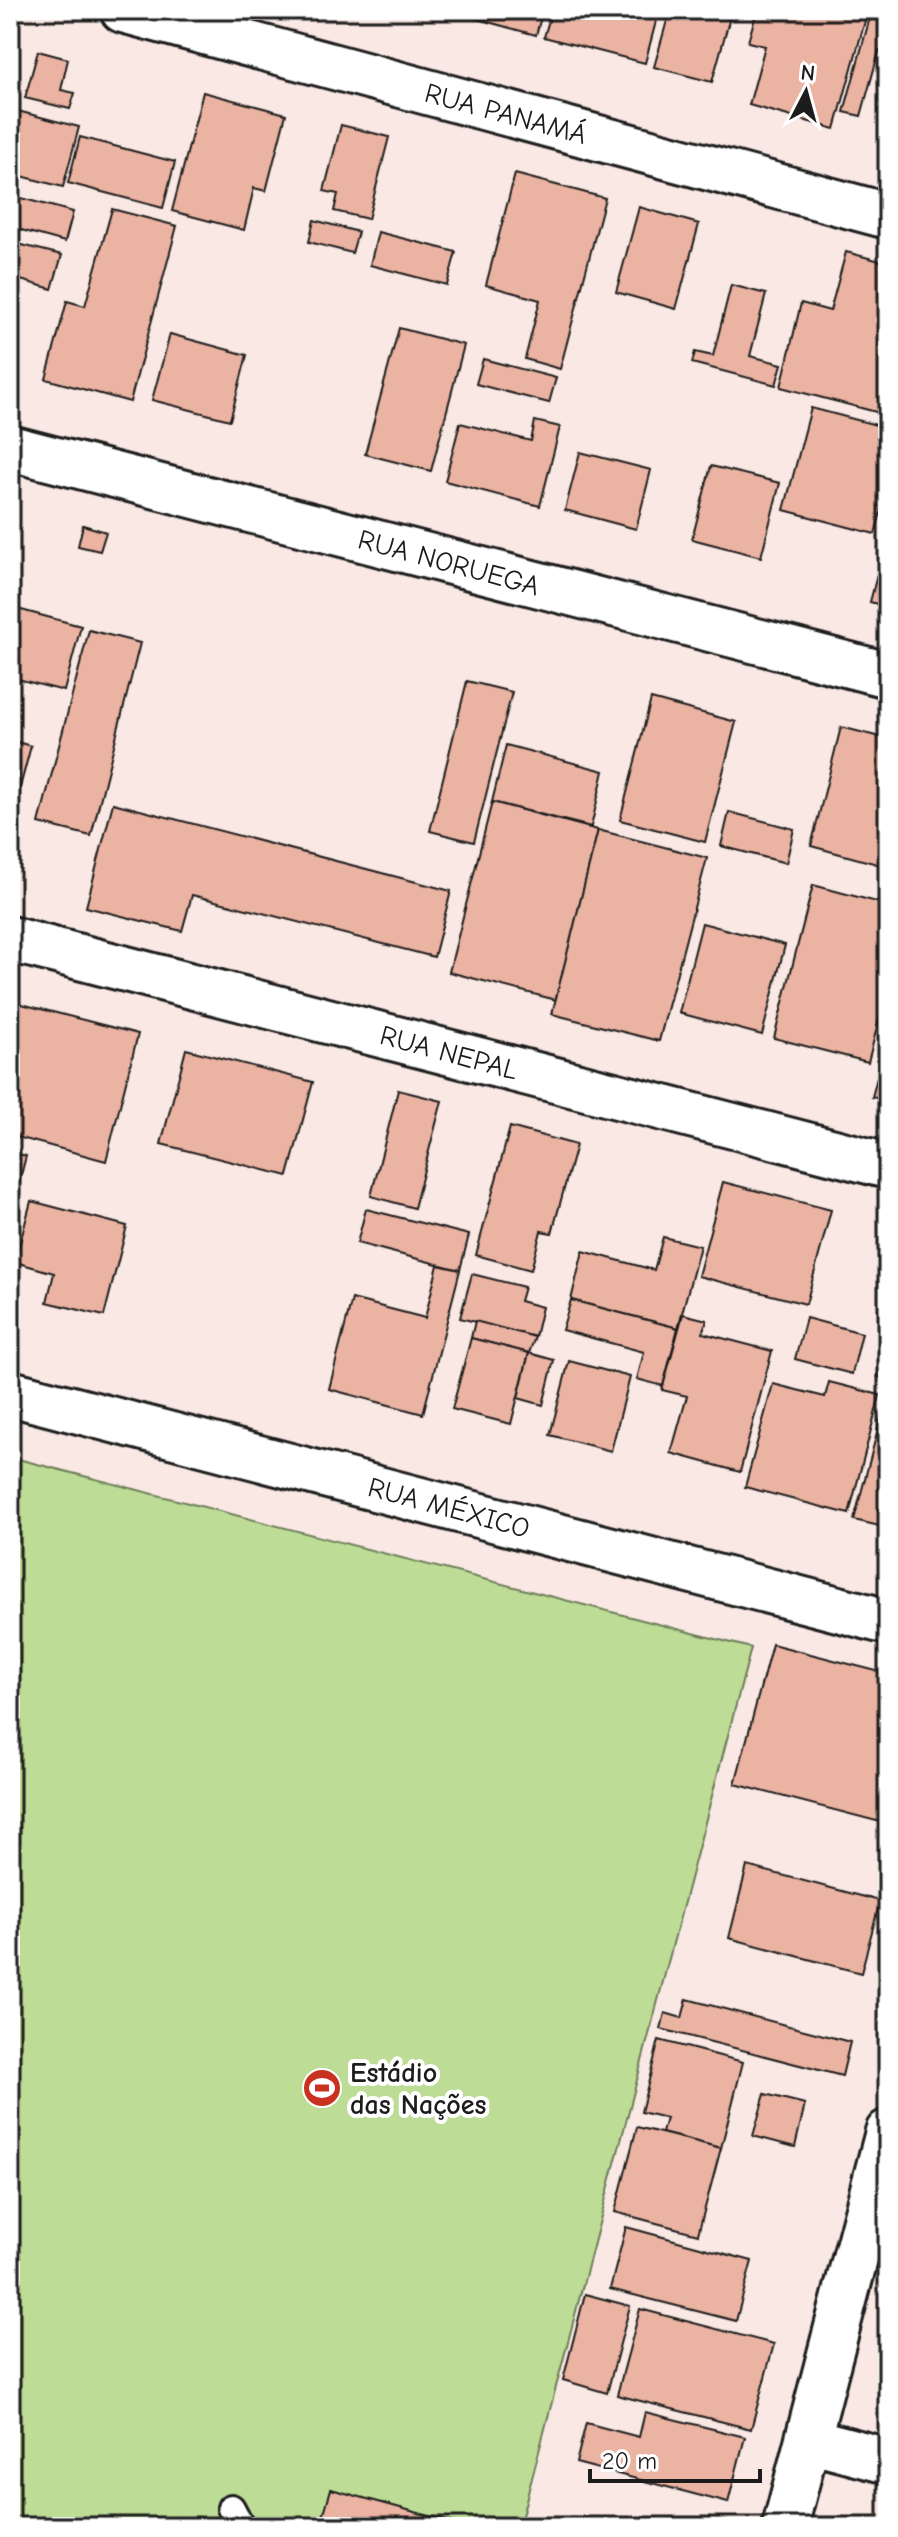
<svg xmlns="http://www.w3.org/2000/svg" width="898" height="2537" viewBox="0 0 898 2537" font-family="'Comic Neue',sans-serif">
<style>
.green{fill:#bddd96;stroke:#6c7c59;stroke-width:2}
.building{fill:#ebb3a2;stroke:#1c1c1c;stroke-width:2}
.lines{fill:none;stroke-linecap:round;stroke-linejoin:round}
.service-casing{stroke:#1c1c1c;stroke-width:32}
.minor-casing{stroke:#1c1c1c;stroke-width:50}
.tertiary-casing{stroke:#1c1c1c;stroke-width:50}
.service{stroke:#fff;stroke-width:26}
.minor{stroke:#fff;stroke-width:44}
.tertiary{stroke:#fff;stroke-width:44}
.labels{text-anchor:middle;stroke-width:8;stroke-linejoin:round;paint-order:stroke}
.street-label{font-size:28px;fill:#1c1c1c;stroke:#fff}
.poi-label{font-size:28px;font-weight:bold;fill:#1c1c1c;stroke:#fff;text-anchor:start}
</style>
<rect width="100%" height="100%" fill="#f9e8e3"/>
<filter id="ink" filterUnits="userSpaceOnUse"><feTurbulence type="fractalNoise" baseFrequency=".0125" numOctaves="2"/><feDisplacementMap in="SourceGraphic" scale="16" xChannelSelector="R" yChannelSelector="G"/><feConvolveMatrix kernelMatrix="1 2 1 2 8 2 1 2 1" color-interpolation-filters="sRGB"/></filter>
<g filter="url(#ink)">
<polygon class="green" points="10,1457 751,1648 519,2527 10,2527"/>
<g class="building">
<polygon points="455,10 543,10 536,35 455,13"/>
<polygon points="552,10 659,10 645,63 544,37"/>
<polygon points="670,10 732,10 712,82 654,67"/>
<polygon points="757,10 868,10 835,129 749,105 765,46 748,42"/>
<polygon points="872,10 888,10 888,54 879,51 861,116 844,112"/>
<polygon points="38,51 68,59 61,90 75,93 70,109 25,98"/>
<polygon points="203,92 286,114 266,191 254,188 244,230 172,211"/>
<polygon points="10,109 79,127 63,187 10,173"/>
<polygon points="341,125 389,137 368,219 334,211 338,194 324,191"/>
<polygon points="80,137 175,162 163,208 68,183"/>
<polygon points="515,174 605,198 560,369 525,359 540,300 486,285"/>
<polygon points="10,195 73,212 65,242 10,227"/>
<polygon points="639,207 699,224 676,309 616,292"/>
<polygon points="112,209 177,226 130,402 46,379 67,301 85,306"/>
<polygon points="314,220 358,232 352,253 309,242"/>
<polygon points="378,232 456,252 447,285 370,265"/>
<polygon points="10,242 62,255 52,289 10,277"/>
<polygon points="846,252 888,263 888,379 880,413 781,387 801,303 830,311"/>
<polygon points="731,285 766,294 750,356 782,364 776,385 692,363 695,352 713,356"/>
<polygon points="399,328 464,345 431,471 365,454"/>
<polygon points="170,334 247,355 230,420 152,400"/>
<polygon points="483,359 556,378 549,403 476,384"/>
<polygon points="811,408 888,428 888,486 875,534 784,510"/>
<polygon points="535,421 560,427 540,506 445,481 460,423 531,441"/>
<polygon points="580,452 651,470 636,529 565,510"/>
<polygon points="711,466 780,483 761,557 692,539"/>
<polygon points="83,525 106,532 100,551 78,546"/>
<polygon points="888,532 888,607 870,602"/>
<polygon points="10,607 81,626 64,691 10,677"/>
<polygon points="89,630 140,643 91,836 39,823"/>
<polygon points="467,681 512,692 474,842 430,831"/>
<polygon points="651,699 736,722 705,842 620,820"/>
<polygon points="841,727 888,739 888,867 811,846"/>
<polygon points="10,740 31,746 10,825"/>
<polygon points="506,745 604,771 591,827 492,802"/>
<polygon points="492,802 598,830 556,1000 449,972"/>
<polygon points="113,803 451,891 434,957 192,895 182,931 86,907"/>
<polygon points="729,812 794,829 786,863 721,846"/>
<polygon points="598,830 707,858 659,1041 552,1014"/>
<polygon points="813,885 888,905 888,985 868,1062 774,1038"/>
<polygon points="702,923 785,945 762,1035 679,1013"/>
<polygon points="10,1001 138,1034 106,1161 10,1135"/>
<polygon points="888,1035 888,1101 872,1097"/>
<polygon points="186,1049 313,1082 288,1176 161,1144"/>
<polygon points="398,1090 442,1101 414,1208 371,1196"/>
<polygon points="510,1127 576,1145 552,1233 541,1231 531,1270 476,1255"/>
<polygon points="10,1152 26,1156 10,1218"/>
<polygon points="723,1182 831,1210 806,1304 698,1276"/>
<polygon points="31,1201 127,1226 104,1316 47,1302 54,1273 15,1262"/>
<polygon points="366,1209 469,1235 460,1270 357,1243"/>
<polygon points="663,1237 700,1246 678,1328 571,1300 583,1251 654,1270"/>
<polygon points="438,1265 460,1270 423,1414 329,1389 352,1299 425,1318"/>
<polygon points="472,1274 524,1287 520,1301 542,1307 535,1337 460,1318"/>
<polygon points="571,1300 678,1328 663,1386 637,1379 644,1352 562,1330"/>
<polygon points="683,1314 707,1320 703,1333 772,1351 740,1472 671,1453 687,1396 662,1390"/>
<polygon points="806,1318 862,1333 852,1374 795,1359"/>
<polygon points="475,1321 535,1337 529,1353 471,1338"/>
<polygon points="471,1338 529,1353 511,1424 452,1409"/>
<polygon points="888,1338 888,1379 878,1377"/>
<polygon points="529,1353 554,1360 543,1405 518,1398"/>
<polygon points="569,1361 630,1377 611,1451 550,1435"/>
<polygon points="829,1382 880,1395 849,1514 745,1487 773,1384 825,1397"/>
<polygon points="888,1391 888,1528 854,1520"/>
<polygon points="772,1644 888,1674 888,1824 735,1784"/>
<polygon points="747,1866 880,1901 861,1973 729,1938"/>
<polygon points="687,1999 850,2042 842,2076 661,2029 665,2013 682,2018"/>
<polygon points="659,2040 743,2062 721,2148 662,2133 666,2118 641,2112"/>
<polygon points="765,2094 805,2104 795,2147 753,2136"/>
<polygon points="637,2127 721,2148 698,2234 615,2212"/>
<polygon points="626,2227 752,2261 736,2321 610,2289"/>
<polygon points="585,2294 630,2306 607,2393 563,2380"/>
<polygon points="640,2309 774,2344 751,2429 617,2395"/>
<polygon points="645,2412 745,2437 728,2503 576,2463 586,2423 639,2437"/>
<polygon points="331,2489 470,2527 320,2527"/>
</g>
<g class="lines">
<g class="service-casing">
<polyline id="service" points="231,2508 241,2527"/>
</g>
<g class="minor-casing">
<g id="minor">
<polyline points="123,10 888,216"/>
<polyline points="10,448 888,675"/>
<polyline points="10,939 888,1166"/>
<polyline points="10,1393 888,1622"/>
<polyline points="808,2440 888,2461"/>
</g>
</g>
<g class="tertiary-casing">
<polyline id="tertiary" points="785,2527 888,2132"/>
</g>
<use href="#service" class="service"/>
<use href="#minor" class="minor"/>
<use href="#tertiary" class="tertiary"/>
</g>
</g>
<defs>
<g id="stadium-disc" transform="scale(2)"><circle r="9.5" fill="#c8321e" stroke="#fff"/><path d="M0-5a6.5 5 0 1 0 0 10a6.5 5 0 1 0 0-10ZM-3.5-1.8h7v3.6h-7Z" fill="#fff"/></g>
</defs>
<g fill-rule="evenodd">
<use href="#stadium-disc" x="322" y="2088"/>
</g>
<g class="labels">
<g class="street-label">
<text transform="translate(506 113) rotate(15)" y="10">RUA PANAMÁ</text>
<text transform="translate(449 562) rotate(15)" y="10">RUA NORUEGA</text>
<text transform="translate(449 1052) rotate(15)" y="10">RUA NEPAL</text>
<text transform="translate(449 1507) rotate(15)" y="10">RUA MÉXICO</text>
</g>
<g class="poi-label">
<text x="350" y="2082">Estádio<tspan x="350" dy="32">das Nações</tspan></text>
</g>
</g>
<rect width="898" height="2537" fill="none" stroke="#fff" stroke-width="40"/>
<rect x="20" y="20" width="858" height="2497" fill="none" stroke="#1c1c1c" stroke-width="3" filter="url(#ink)"/>
<g transform="translate(806 92) rotate(6)" stroke="#ffffff" stroke-width="6" paint-order="stroke">
<path d="M0-6L14 30L0 20L-14 30Z" fill="#1c1c1c"/>
<text y="-12" font-size="22" font-weight="bold" text-anchor="middle" fill="#1c1c1c">N</text>
</g>
<path d="M590 2469v12h170v-12" fill="none" stroke="#1c1c1c" stroke-width="4"/>
<text x="602" y="2469" font-size="24" fill="#1c1c1c" stroke="#ffffff" stroke-width="6" paint-order="stroke">20 m</text>
</svg>
